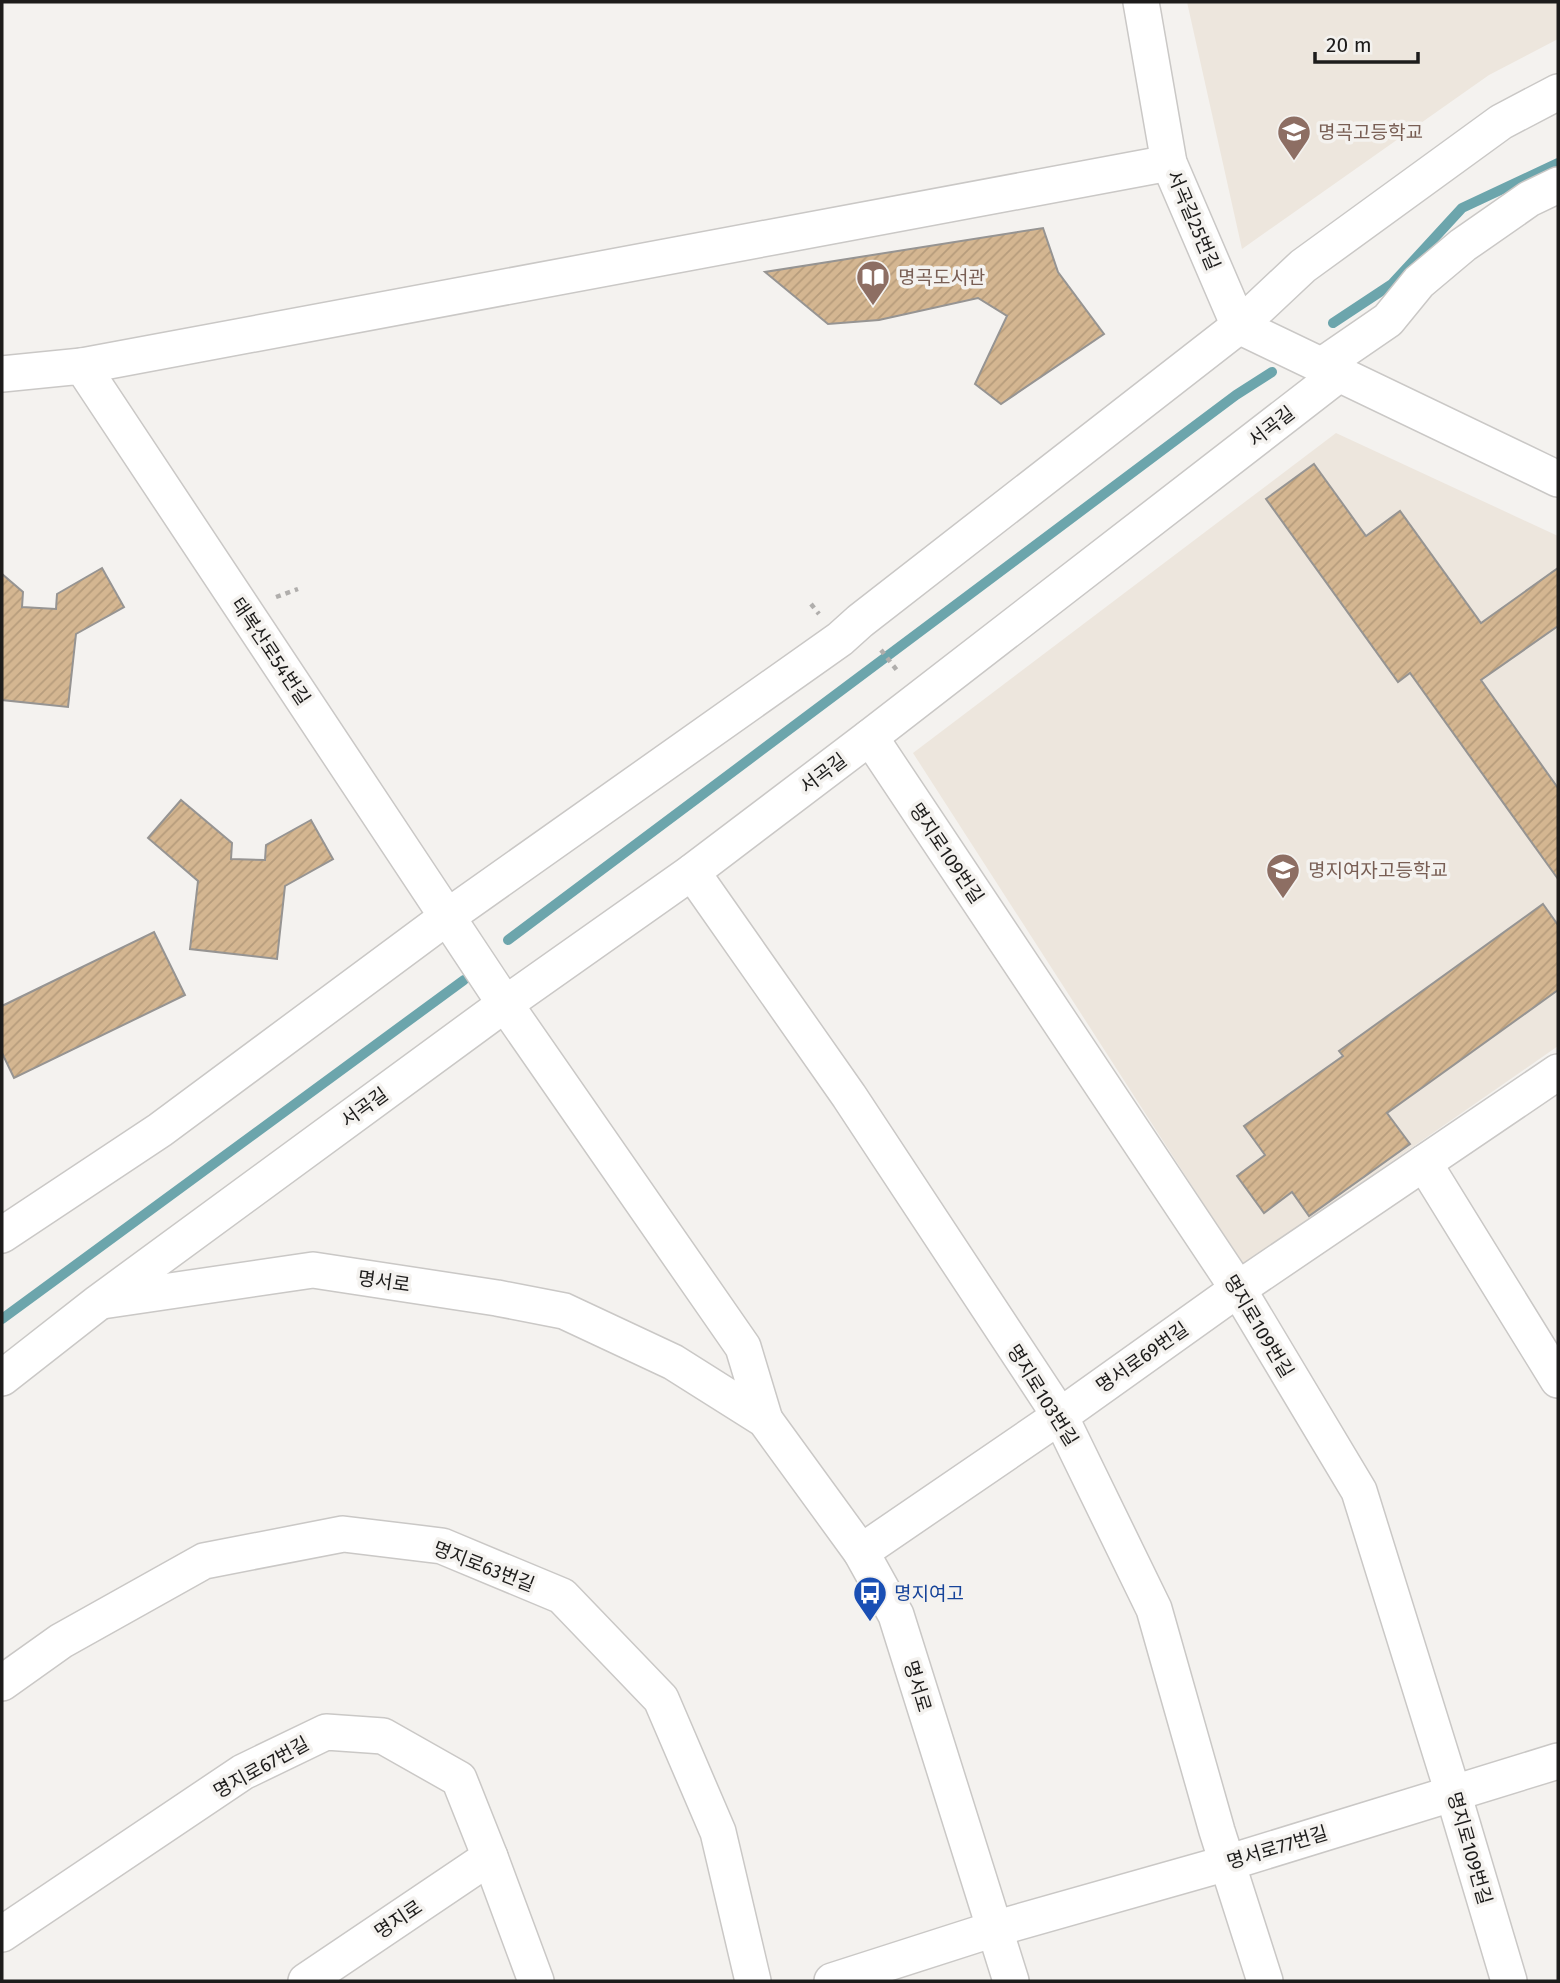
<svg xmlns="http://www.w3.org/2000/svg" width="1560" height="1983" viewBox="0 0 1560 1983" font-family="'Fira Sans','Noto Sans KR',sans-serif">
<style>
.built{fill:#ede6dd}
.lines{fill:none;stroke-linecap:round;stroke-linejoin:round}
.stream{stroke:#6ca5ac;stroke-width:10}
.building{fill:url(#building-hatch);stroke:#969492;stroke-width:2}
.minor-casing{stroke:#cac8c6;stroke-width:38}
.path{stroke:#b0aeac;stroke-width:4.5;stroke-dasharray:5 5;stroke-linecap:butt}
.minor{stroke:#fff;stroke-width:35}
.labels{text-anchor:middle;stroke-width:7;stroke-linejoin:round;paint-order:stroke}
.education-label{font-size:19px;fill:#785e54;stroke:#f4f2ef;text-anchor:start}
.street-label{font-size:19px;fill:#1d1c1b;stroke:#f4f2ef}
.transit-label{font-size:19px;fill:#164399;stroke:#f4f2ef;text-anchor:start}
</style>
<defs>
<pattern id="building-hatch" width="6" height="6" patternUnits="userSpaceOnUse" patternTransform="scale(1.75)"><rect width="6" height="6" fill="#d4b691"/><path d="M-1 1l2-2M0 6l6-6M5 7l2-2" fill="none" stroke="#b69c7c"/></pattern>
</defs>
<rect width="100%" height="100%" fill="#f4f2ef"/>
<g class="built">
<polygon points="1187,2 1558,2 1558,39 1489,75 1242,249"/>
<polygon points="1336,433 1558,536 1558,1046 1243,1265 913,753"/>
</g>
<g class="lines">
<g class="stream">
<polyline points="1333,323 1392,284 1462,208 1558,163"/>
<polyline points="508,940 1236,395 1272,372"/>
<polyline points="2,1319 464,980"/>
</g>
</g>
<g class="building">
<polygon points="1043,228 1058,272 1104,334 1001,404 975,384 1007,316 978,298 879,320 828,324 765,272"/>
<polygon points="1314,464 1366,536 1400,511 1481,623 1558,568 1558,626 1481,680 1558,788 1558,879 1410,673 1398,682 1266,499"/>
<polygon points="102,568 124,607 76,634 68,707 2,700 2,574 23,592 22,607 56,609 57,594"/>
<polygon points="181,800 232,843 231,859 265,860 266,845 311,820 333,859 285,886 277,959 190,949 198,881 148,838"/>
<polygon points="1543,904 1558,925 1558,990 1387,1113 1410,1144 1309,1216 1292,1192 1264,1213 1237,1176 1265,1155 1244,1126 1343,1056 1339,1051"/>
<polygon points="154,932 185,995 14,1078 2,1053 2,1006"/>
</g>
<g class="lines">
<g class="minor-casing">
<g id="minor">
<polyline points="1141,2 1169,163 1239,326 1558,479"/>
<polyline points="82,366 1169,163"/>
<polyline points="1321,366 1388,320 1419,282 1463,245 1529,199 1558,185"/>
<polyline points="2,374 82,366 505,1004 743,1347 765,1420"/>
<polyline points="870,737 1238,1289 1359,1491 1453,1793 1509,1981"/>
<polyline points="692,872 849,1096 1060,1416 1154,1609 1217,1831 1265,1981"/>
<polyline points="1424,1163 1558,1380"/>
<polyline points="2,1235 160,1130 447,917 840,639 860,621 1239,326 1303,266 1501,122 1558,92"/>
<polyline points="102,1301 313,1270 497,1298 564,1311 673,1362 765,1420 861,1552 896,1615 1011,1981"/>
<polyline points="2,1378 99,1302 505,1004 692,872 870,737 1339,374"/>
<polyline points="861,1552 1060,1416 1238,1289 1558,1072"/>
<polyline points="2,1683 61,1641 204,1561 343,1534 442,1546 562,1596 661,1699 718,1832 753,1981"/>
<polyline points="2,1934 243,1772 326,1732 383,1736 459,1779 490,1857 536,1981"/>
<polyline points="306,1981 490,1857"/>
<polyline points="832,1981 994,1929 1227,1863 1558,1761"/>
</g>
</g>
<g class="path">
<polyline points="276,597 298,589"/>
<polyline points="811,604 819,614"/>
<polyline points="881,650 899,673"/>
</g>
<use href="#minor" class="minor"/>
</g>
<defs>
<g id="school-pin" transform="scale(1.75)"><path d="M0 17L-7.5 6A9.5 9.5 0 1 1 7.5 6Z" fill="#8d6e63" stroke="#f4f2ef"/><path d="M0-5L7-2L0 1L-7-2ZM-4 1L0 2.5L4 1V4Q0 6-4 4Z" fill="#fff"/></g>
<g id="library-pin" transform="scale(1.75)"><path d="M0 17L-7.5 6A9.5 9.5 0 1 1 7.5 6Z" fill="#8d6e63" stroke="#f4f2ef"/><path d="M-6-4Q-3-5.5-.7-3.5V5Q-3 3-6 4ZM6-4Q3-5.5 .7-3.5V5Q3 3 6 4Z" fill="#fff"/></g>
<g id="bus-pin" transform="scale(1.75)"><path d="M0 17L-7.5 6A9.5 9.5 0 1 1 7.5 6Z" fill="#1a4fb4" stroke="#f4f2ef"/><path d="M-5-6H5V4H4V6H2V4H-2V6H-4V4H-5ZM-3.5-4V0h7V-4ZM-3.5 1.2v1.5H-2V1.2ZM2 1.2v1.5H3.5V1.2Z" fill="#fff"/></g>
</defs>
<g fill-rule="evenodd">
<use href="#school-pin" x="1294" y="132"/>
<use href="#library-pin" x="873" y="277"/>
<use href="#school-pin" x="1283" y="870"/>
<use href="#bus-pin" x="870" y="1593"/>
</g>
<g class="labels">
<g class="education-label">
<text x="1318" y="139">명곡고등학교</text>
<text x="898" y="284">명곡도서관</text>
<text x="1308" y="877">명지여자고등학교</text>
</g>
<g class="street-label">
<text transform="translate(1194 220) rotate(67)" y="7">서곡길25번길</text>
<text transform="translate(1271 426) rotate(-38)" y="7">서곡길</text>
<text transform="translate(271 651) rotate(56)" y="7">태복산로54번길</text>
<text transform="translate(823 773) rotate(-37)" y="7">서곡길</text>
<text transform="translate(947 853) rotate(56)" y="7">명지로109번길</text>
<text transform="translate(364 1107) rotate(-36)" y="7">서곡길</text>
<text transform="translate(384 1281) rotate(8)" y="7">명서로</text>
<text transform="translate(1259 1326) rotate(59)" y="7">명지로109번길</text>
<text transform="translate(1142 1357) rotate(-35)" y="7">명서로69번길</text>
<text transform="translate(1043 1395) rotate(58)" y="7">명지로103번길</text>
<text transform="translate(484 1566) rotate(21)" y="7">명지로63번길</text>
<text transform="translate(918 1686) rotate(73)" y="7">명서로</text>
<text transform="translate(261 1767) rotate(-29)" y="7">명지로67번길</text>
<text transform="translate(1277 1847) rotate(-17)" y="7">명서로77번길</text>
<text transform="translate(1470 1848) rotate(74)" y="7">명지로109번길</text>
<text transform="translate(398 1919) rotate(-34)" y="7">명지로</text>
</g>
<g class="transit-label">
<text x="894" y="1600">명지여고</text>
</g>
</g>
<rect width="1560" height="1983" fill="none" stroke="#1d1c1b" stroke-width="7"/>
<path d="M1315 52v10h103v-10" fill="none" stroke="#1d1c1b" stroke-width="3.5"/>
<text x="1326" y="52" font-size="21" fill="#1d1c1b" stroke="#f4f2ef" stroke-width="5" paint-order="stroke">20 m</text>
</svg>
